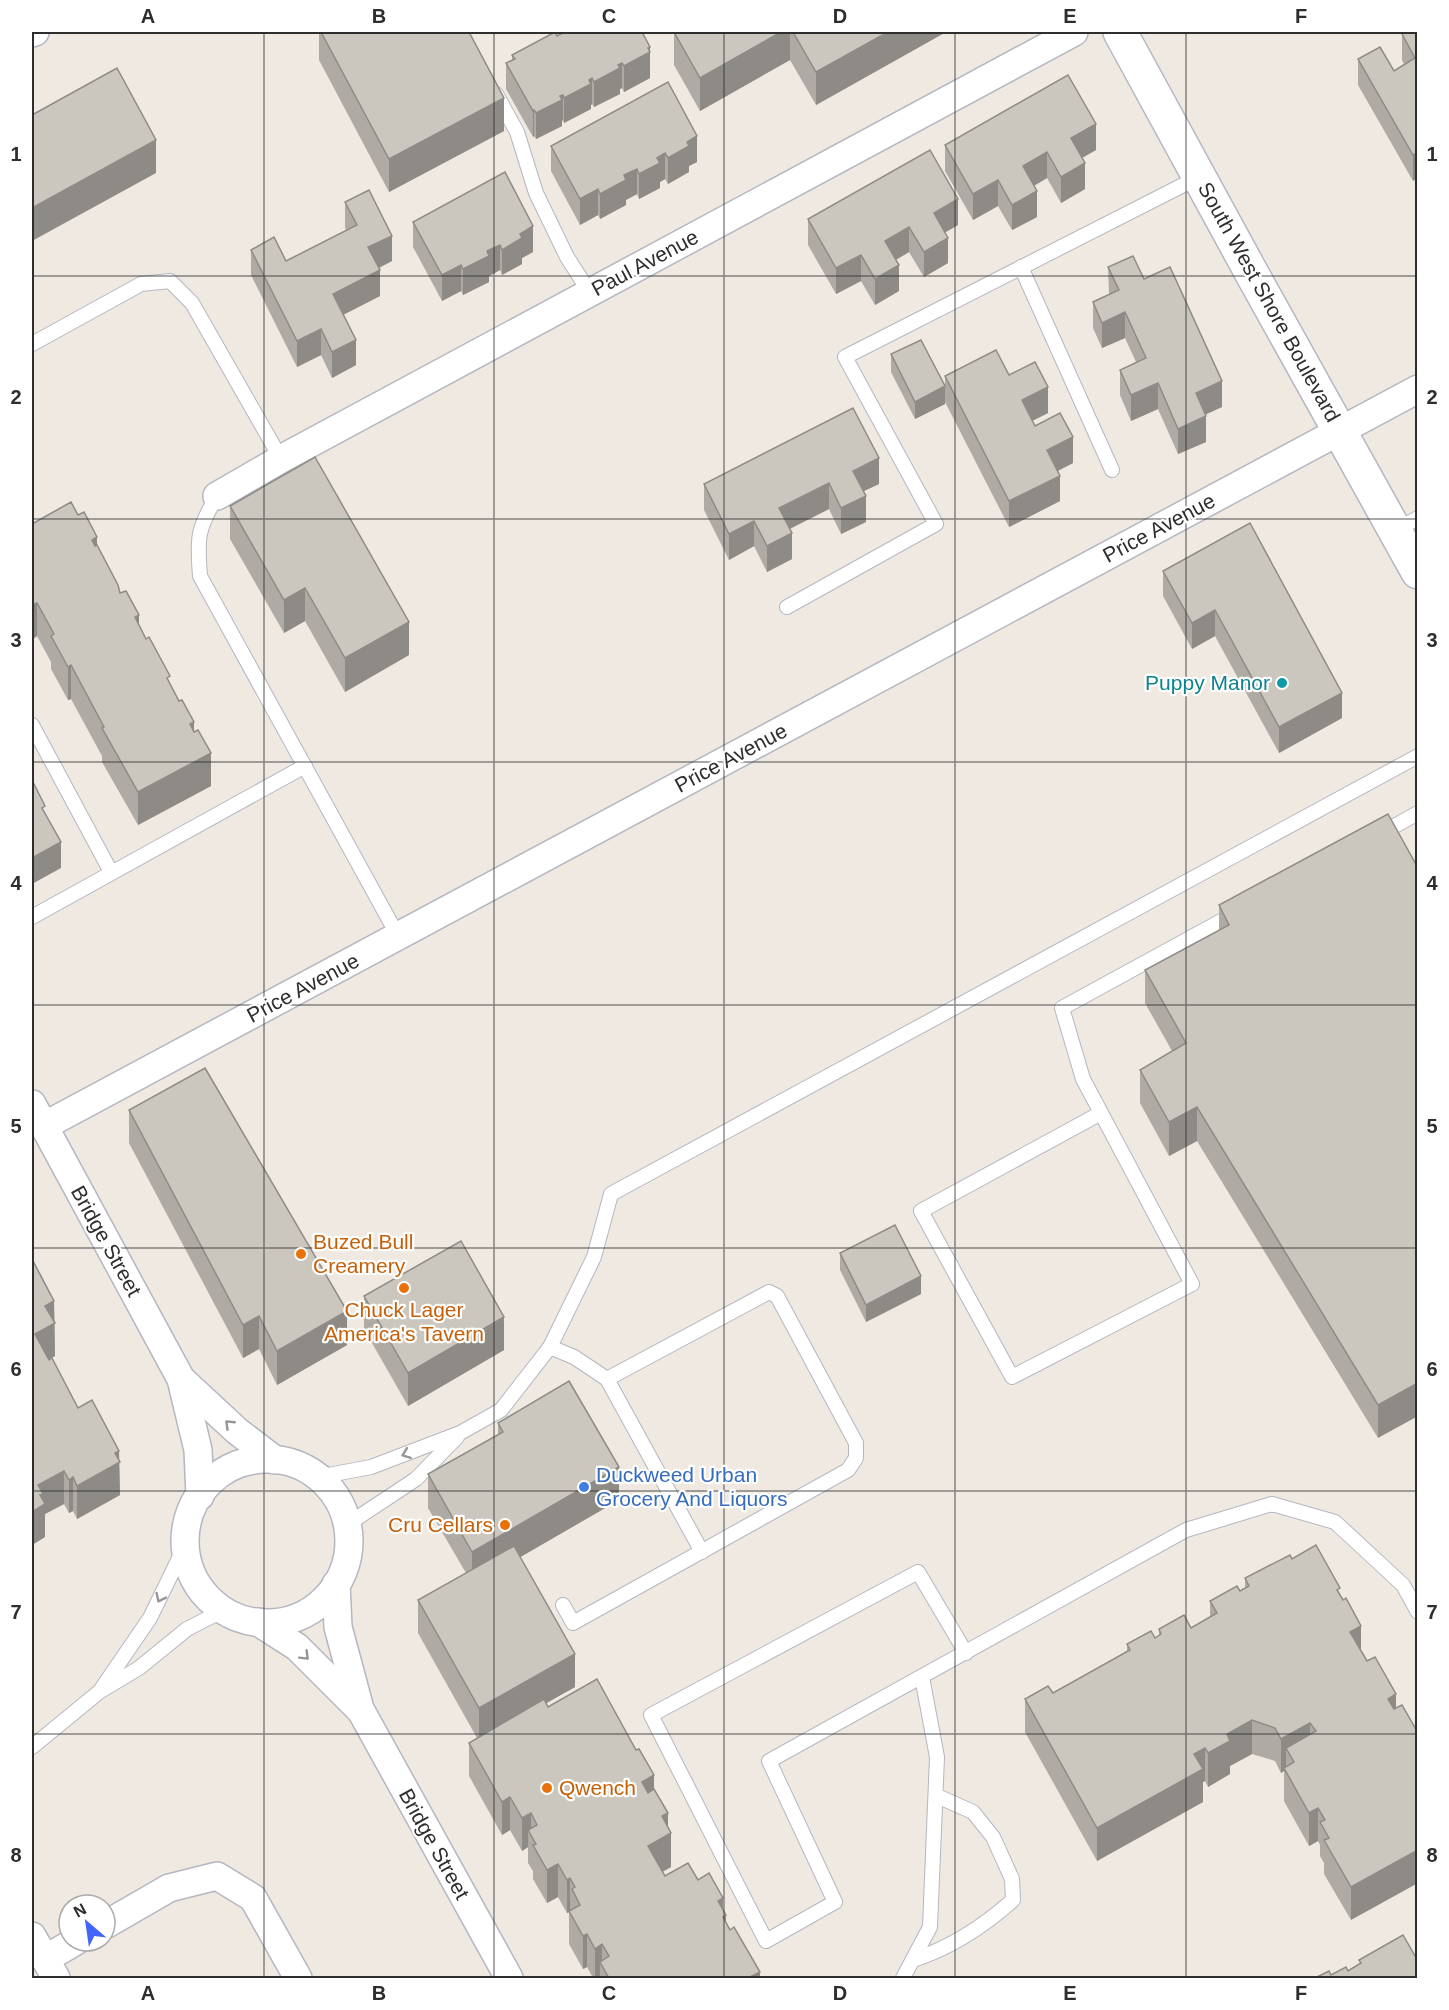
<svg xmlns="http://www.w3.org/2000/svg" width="1449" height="2010" viewBox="0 0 1449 2010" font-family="Helvetica,sans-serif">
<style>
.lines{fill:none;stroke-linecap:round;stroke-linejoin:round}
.service-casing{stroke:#b4b7c1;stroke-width:16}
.minor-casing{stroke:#b4b7c1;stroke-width:30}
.tertiary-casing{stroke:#b4b7c1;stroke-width:36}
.service{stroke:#fff;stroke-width:14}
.minor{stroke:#fff;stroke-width:27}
.tertiary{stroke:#fff;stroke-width:33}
.wall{fill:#afaba4}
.shaded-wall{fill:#8e8b86}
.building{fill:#cbc7bf;stroke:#8e8b86;stroke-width:1.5}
.oneway{stroke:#969696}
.grid{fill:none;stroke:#2e2e2e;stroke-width:1.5;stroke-opacity:0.55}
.culture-dot{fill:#0f9aa8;stroke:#fff;stroke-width:2}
.food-dot{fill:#e8710a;stroke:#fff;stroke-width:2}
.shop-dot{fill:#3f7fe0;stroke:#fff;stroke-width:2}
.labels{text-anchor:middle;stroke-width:4.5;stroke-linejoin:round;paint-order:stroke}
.street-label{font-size:21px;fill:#2e2e2e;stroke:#fff}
.culture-label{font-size:21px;fill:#0d838f;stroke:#fff;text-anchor:end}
.food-label{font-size:21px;fill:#c56008;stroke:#fff;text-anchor:start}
.shop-label{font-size:21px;fill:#366cbe;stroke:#fff;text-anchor:start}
.neatline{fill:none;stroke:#2e2e2e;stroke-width:2}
.grid-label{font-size:20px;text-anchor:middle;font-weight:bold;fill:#2e2e2e}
</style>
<rect width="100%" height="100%" fill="#efe9e1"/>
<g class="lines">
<g class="service-casing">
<g id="service">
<polyline points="496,94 517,132 536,193 567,257 590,293"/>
<polyline points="1021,267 1112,470"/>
<polyline points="32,344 141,284 170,281 192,303 281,459"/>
<path d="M217,496C197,529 197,539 200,576L398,936"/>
<polyline points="1395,530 1418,518"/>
<polyline points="787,607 936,524 845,357 1199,177"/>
<polyline points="32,725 111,872"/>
<polyline points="1380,834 1418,813"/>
<polyline points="32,917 305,766"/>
<polyline points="1101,1113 921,1211 1012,1377 1192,1284 1083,1079 1062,1008 1234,914"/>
<polyline points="550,1347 574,1357 607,1379 702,1552"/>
<polyline points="318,1477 371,1467 460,1433 501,1410 550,1347 594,1257 611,1194 1418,756"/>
<polyline points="348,1524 416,1479 457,1437"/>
<polyline points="563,1605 573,1623 848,1470 856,1458 856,1443 777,1296 769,1292 607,1379"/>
<polyline points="966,1653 918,1572 651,1715 766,1941 835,1902 769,1761 1186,1530 1272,1504 1335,1522 1403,1585 1418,1612"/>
<polyline points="102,1688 150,1618 185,1546"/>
<polyline points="32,1747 99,1692 139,1668 187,1629 224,1610"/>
<path d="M913,1960C950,1948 984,1926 1013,1900L1012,1879L993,1837L973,1812L937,1796"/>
<polyline points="903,1978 930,1927 937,1757 922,1677"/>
</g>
</g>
<g class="minor-casing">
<g id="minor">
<polyline points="32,33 35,32"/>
<polyline points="217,496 281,459 1074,32"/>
<polyline points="32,1104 181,1379 198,1450 200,1496"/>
<polyline points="44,1126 1418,389"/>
<polyline points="181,1379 237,1431 275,1460"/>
<circle cx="267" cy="1541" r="82"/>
<polyline points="336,1584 338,1627 360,1709 509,1978"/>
<polyline points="258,1622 297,1647 359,1709"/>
<polyline points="105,1925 169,1888 217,1876 253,1898 298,1978"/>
<polyline points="32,1936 56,1978"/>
<polyline points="45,1959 76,1941"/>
</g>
</g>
<g class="tertiary-casing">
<polyline id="tertiary" points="1120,32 1251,272 1418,572"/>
</g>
<use href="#service" class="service"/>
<use href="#minor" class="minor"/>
<use href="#tertiary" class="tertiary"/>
</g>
<g class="wall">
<polygon points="319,32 469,32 504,131 389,192 319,60"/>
<polygon points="674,32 946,32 816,105 790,60 700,111 674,65"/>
<polygon points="1418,32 1413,181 1358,85 1358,59 1394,71 1404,64 1402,60 1402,34"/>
<polygon points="557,36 650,73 650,78 624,92 622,88 620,89 620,94 594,107 592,104 591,105 591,109 564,123 563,120 562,121 562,126 536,139 534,136 533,137 506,89 506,63 512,60 512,55"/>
<polygon points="668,82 697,162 689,166 689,172 668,184 665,179 660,182 660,188 639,199 637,194 626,200 626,205 600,219 598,215 580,225 551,171 551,146"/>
<polygon points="945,145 1096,150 1082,158 1085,189 1061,203 1047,178 1034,186 1037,217 1012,230 998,206 973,220 945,171"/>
<polygon points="345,202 392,261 379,268 380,296 343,315 356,365 332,378 321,355 297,367 251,275 251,250 286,261 346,230 345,227"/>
<polygon points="808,219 958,225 945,232 948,263 924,277 909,252 896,260 899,291 875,305 861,281 836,294 808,245"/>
<polygon points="413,222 533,252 522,258 522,264 502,275 500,270 489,276 489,282 463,295 461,291 442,301 413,247"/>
<polygon points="1108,267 1144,279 1222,407 1205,414 1206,442 1178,454 1158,409 1131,421 1120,395 1120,370 1136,362 1125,338 1102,348 1093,328 1093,302 1109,294"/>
<polygon points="891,354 945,404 915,419 891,372"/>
<polygon points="1009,375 1048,413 1032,421 1035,426 1073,463 1058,471 1060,501 1009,527 945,402 945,376"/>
<polygon points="704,484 879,484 864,491 866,522 841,534 829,509 790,529 792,559 767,572 754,546 729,560 704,510"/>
<polygon points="230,506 409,655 345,692 305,621 284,633 230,539"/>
<polygon points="78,515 97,545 120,593 139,625 194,731 211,786 138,825 102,762 102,756 71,699 68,700 51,669 51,662 37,636 33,639 32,635 32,524"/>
<polygon points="1250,523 1342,718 1279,753 1215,636 1192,649 1163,596 1163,571"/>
<polygon points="1388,814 1378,1438 1197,1141 1169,1156 1140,1103 1140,1070 1172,1051 1145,1003 1145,970 1219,930 1219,905"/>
<polygon points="129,1110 347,1345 277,1385 259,1349 243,1358 129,1143"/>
<polygon points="840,1253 921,1294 866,1322 840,1270"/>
<polygon points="32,1259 54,1301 55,1356 49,1359 78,1408 119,1461 120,1495 77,1519 73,1511 69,1513 64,1504 45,1514 45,1537 32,1545"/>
<polygon points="364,1296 504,1350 408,1406 364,1329"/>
<polygon points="498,1423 619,1500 520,1557 575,1687 546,1703 548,1707 654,1789 668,1827 671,1867 662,1872 665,1876 698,1880 723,1910 726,1922 760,1978 593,1978 587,1967 583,1969 569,1944 569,1912 567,1913 558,1897 547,1903 533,1879 533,1871 528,1863 528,1847 522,1851 510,1830 502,1835 469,1776 469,1743 477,1738 418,1633 418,1600 466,1573 428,1508 428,1474 498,1435"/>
<polygon points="1292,1559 1340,1596 1361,1626 1351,1920 1324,1874 1324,1863 1320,1856 1320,1845 1318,1841 1309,1846 1284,1801 1284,1771 1281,1773 1275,1761 1252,1754 1230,1766 1230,1774 1208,1787 1205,1781 1203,1782 1203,1802 1097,1861 1025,1732 1025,1699 1053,1693 1127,1651 1127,1644 1155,1638 1159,1636 1159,1629 1191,1628 1210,1617 1210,1601 1240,1591 1245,1588 1245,1578"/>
</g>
<g class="shaded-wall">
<polygon points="781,32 790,32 790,60 700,111 700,78"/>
<polygon points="888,32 946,32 816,105 816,72"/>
<polygon points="650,47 650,78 624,92 624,66"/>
<polygon points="622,63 622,88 620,89 620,94 594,107 594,82"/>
<polygon points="592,78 592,104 591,105 591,109 564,123 564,98"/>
<polygon points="563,95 563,120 562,121 562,126 536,139 536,113"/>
<polygon points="504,98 504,131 389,192 389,159"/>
<polygon points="534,110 534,136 533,137 533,111"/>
<polygon points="1096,124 1096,150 1071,164 1071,138"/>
<polygon points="697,136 697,162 689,166 689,172 668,184 668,158 687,142"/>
<polygon points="156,140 156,173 32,241 32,208"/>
<polygon points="1047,152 1047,178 1023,192 1023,166"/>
<polygon points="1418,152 1418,178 1413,181 1413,155"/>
<polygon points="665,153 665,179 660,182 660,188 639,199 639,174 657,158"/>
<polygon points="1085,163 1085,189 1061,203 1061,177"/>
<polygon points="637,169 637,194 626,200 626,205 600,219 600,194 624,175"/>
<polygon points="998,180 998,206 973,220 973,194"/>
<polygon points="598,189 598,215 580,225 580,199"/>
<polygon points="1037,191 1037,217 1012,230 1012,205"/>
<polygon points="958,199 958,225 934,239 934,213"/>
<polygon points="533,226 533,252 522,258 522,264 502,275 502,250 520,234"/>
<polygon points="909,227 909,252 885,266 885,241"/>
<polygon points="392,236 392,261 368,273 368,247"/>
<polygon points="948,238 948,263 924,277 924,252"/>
<polygon points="500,245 500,270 489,276 489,282 463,295 463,269 487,251"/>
<polygon points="861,255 861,281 836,294 836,268"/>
<polygon points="461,265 461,291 442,301 442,275"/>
<polygon points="899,265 899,291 875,305 875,279"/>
<polygon points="380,270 380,296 333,320 333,294"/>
<polygon points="1125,312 1125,338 1102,348 1102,323"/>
<polygon points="321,329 321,355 297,367 297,341"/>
<polygon points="356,340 356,365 332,378 332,352"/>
<polygon points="1222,381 1222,407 1196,419 1196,393"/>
<polygon points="1158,383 1158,409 1131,421 1131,395"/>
<polygon points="945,386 945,404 915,419 915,402"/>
<polygon points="1048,387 1048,413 1022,426 1022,400"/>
<polygon points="1206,416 1206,442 1178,454 1178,429"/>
<polygon points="1073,437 1073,463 1047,476 1047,450"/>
<polygon points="879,458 879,484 853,496 853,471"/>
<polygon points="1060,476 1060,501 1009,527 1009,501"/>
<polygon points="829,483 829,509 779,534 779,508"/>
<polygon points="866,496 866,522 841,534 841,508"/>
<polygon points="754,521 754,546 729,560 729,534"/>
<polygon points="792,533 792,559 767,572 767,546"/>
<polygon points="97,537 97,570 92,540"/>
<polygon points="305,588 305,621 284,633 284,600"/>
<polygon points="37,603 37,636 33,639 33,605"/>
<polygon points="1215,610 1215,636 1192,649 1192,623"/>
<polygon points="139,615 139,648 135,617"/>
<polygon points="409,622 409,655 345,692 345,658"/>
<polygon points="71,665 71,699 68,700 68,667"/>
<polygon points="1342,693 1342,718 1279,753 1279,727"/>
<polygon points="194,722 194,755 190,724"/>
<polygon points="211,753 211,786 138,825 138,792"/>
<polygon points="61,842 61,868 32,884 32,858"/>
<polygon points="1197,1107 1197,1141 1169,1156 1169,1122"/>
<polygon points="921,1276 921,1294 866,1322 866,1305"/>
<polygon points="54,1301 55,1356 35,1367 35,1334 45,1306"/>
<polygon points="347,1311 347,1345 277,1385 277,1351"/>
<polygon points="259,1316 259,1349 243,1358 243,1325"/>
<polygon points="504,1317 504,1350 408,1406 408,1373"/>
<polygon points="1418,1383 1418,1416 1378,1438 1378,1405"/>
<polygon points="119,1451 120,1495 77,1519 77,1486 115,1453"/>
<polygon points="619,1467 619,1500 472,1585 472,1552"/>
<polygon points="64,1471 64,1504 45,1514 45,1537 32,1545 32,1512 38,1485"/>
<polygon points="73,1477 73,1511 69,1513 69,1480"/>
<polygon points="1361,1626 1361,1659 1350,1632"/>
<polygon points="575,1654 575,1687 479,1741 479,1708"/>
<polygon points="1396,1694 1396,1727 1388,1699"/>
<polygon points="1252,1720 1252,1754 1230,1766 1230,1774 1208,1787 1208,1753 1227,1734"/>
<polygon points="1310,1723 1310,1756 1294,1762 1286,1748 1286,1770 1284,1768 1284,1771 1281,1773 1281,1739"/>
<polygon points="1205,1748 1205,1781 1203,1782 1203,1802 1097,1861 1097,1828 1194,1754"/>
<polygon points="654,1775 654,1809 642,1782"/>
<polygon points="510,1797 510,1830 502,1835 502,1802"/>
<polygon points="1318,1808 1318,1841 1309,1846 1309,1813"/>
<polygon points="531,1813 531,1834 528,1830 528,1847 522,1851 522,1818"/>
<polygon points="668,1813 668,1835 671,1833 671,1867 648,1880 648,1846 662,1816"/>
<polygon points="1418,1850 1418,1883 1351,1920 1351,1887"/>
<polygon points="558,1864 558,1897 547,1903 547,1870"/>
<polygon points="570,1878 570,1912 567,1913 567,1880"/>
<polygon points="723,1898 723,1916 726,1915 726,1948 718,1901"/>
<polygon points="587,1934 587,1967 583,1969 583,1936"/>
<polygon points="602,1944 602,1966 600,1962 600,1978 595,1978 595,1949"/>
<polygon points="760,1972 760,1978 748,1978"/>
</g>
<g class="building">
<polygon points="321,32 469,32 504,98 389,159"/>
<polygon points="555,32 557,36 565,32 642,32 650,47 648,48 650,52 624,66 622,63 618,65 620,68 594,82 592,78 589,80 591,84 564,98 563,95 560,96 562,100 536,113 534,110 533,111 506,63 515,59 512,55"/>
<polygon points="674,32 781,32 700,78"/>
<polygon points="793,32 888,32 816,72"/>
<polygon points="1407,32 1418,32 1418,152 1413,155 1358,59 1380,47 1394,71 1415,58 1402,34"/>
<polygon points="117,68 156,140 32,208 32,115"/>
<polygon points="1068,75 1096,124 1071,138 1085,163 1061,177 1047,152 1023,166 1037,191 1012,205 998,180 973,194 945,145"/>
<polygon points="668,82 697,136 687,142 689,146 668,158 665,153 657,158 660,163 639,174 637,169 624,175 626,180 600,194 598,189 580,199 551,146"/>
<polygon points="930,150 958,199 934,213 948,238 924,252 909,227 885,241 899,265 875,279 861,255 836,268 808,219"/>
<polygon points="505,172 533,226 520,234 522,238 502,250 500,245 487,251 489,256 463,269 461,265 442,275 413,222"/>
<polygon points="369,190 392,236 368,247 380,270 333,294 356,340 332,352 321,329 297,341 251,250 274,237 286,261 357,225 345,202"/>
<polygon points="1133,256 1144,279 1170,267 1222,381 1196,393 1206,416 1178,429 1158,383 1131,395 1120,370 1146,358 1125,312 1102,323 1093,302 1119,290 1108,267"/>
<polygon points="921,340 945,386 915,402 891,354"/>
<polygon points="996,350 1009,375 1035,362 1048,387 1022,400 1035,426 1060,413 1073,437 1047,450 1060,476 1009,501 945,376"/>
<polygon points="853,408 879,458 853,471 866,496 841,508 829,483 779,508 792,533 767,546 754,521 729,534 704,484"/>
<polygon points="315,457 409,622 345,658 305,588 284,600 230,506"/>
<polygon points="71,502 78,515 84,512 97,537 92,540 95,546 97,545 118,585 120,593 126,591 139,615 135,617 146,639 149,637 170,676 167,678 179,701 182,700 194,722 190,724 194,732 198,730 211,753 138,792 102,728 104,727 71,665 68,667 51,636 54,634 37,603 33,605 32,602 32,524"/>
<polygon points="1250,523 1342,693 1279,727 1215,610 1192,623 1163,571"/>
<polygon points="32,780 45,806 42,808 61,842 32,858"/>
<polygon points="1388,814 1418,868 1418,1383 1378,1405 1197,1107 1169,1122 1140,1070 1186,1043 1145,970 1229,925 1219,905"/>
<polygon points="205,1068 347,1311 277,1351 259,1316 243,1325 129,1110"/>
<polygon points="895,1225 921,1276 866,1305 840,1253"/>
<polygon points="461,1241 504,1317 408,1373 364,1296"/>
<polygon points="32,1259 54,1301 45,1306 55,1323 35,1334 49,1360 52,1358 78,1408 92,1400 119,1451 115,1453 120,1462 77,1486 73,1477 69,1480 64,1471 38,1485 43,1494 40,1495 45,1504 32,1512"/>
<polygon points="569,1381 619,1467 472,1552 428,1474 503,1432 498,1423"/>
<polygon points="1316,1545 1340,1588 1337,1590 1343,1600 1346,1598 1361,1626 1350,1632 1367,1661 1375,1657 1396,1694 1388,1699 1394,1709 1402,1705 1418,1733 1418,1850 1351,1887 1324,1840 1329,1838 1320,1822 1325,1820 1318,1808 1309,1813 1284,1768 1294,1762 1286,1748 1316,1731 1310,1723 1281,1739 1275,1728 1252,1720 1227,1734 1230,1741 1208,1753 1205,1748 1194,1754 1203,1769 1097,1828 1025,1699 1048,1686 1053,1693 1130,1650 1127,1644 1151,1631 1155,1638 1161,1634 1159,1629 1184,1615 1191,1628 1217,1613 1210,1601 1237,1586 1240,1591 1249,1586 1245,1578 1290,1555 1292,1559"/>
<polygon points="514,1546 575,1654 479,1708 418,1600"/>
<polygon points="597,1679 636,1750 639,1749 654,1775 642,1782 648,1793 654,1789 668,1813 662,1816 671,1833 648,1846 665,1876 688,1863 698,1880 709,1873 723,1898 718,1901 726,1915 723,1917 730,1930 734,1927 760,1972 748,1978 609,1978 600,1962 609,1956 602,1944 595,1949 587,1934 583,1936 569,1911 580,1905 572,1889 575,1887 570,1878 567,1880 558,1864 547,1870 533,1845 536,1844 528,1830 537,1825 531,1813 522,1818 510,1797 502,1802 469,1743 544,1699 548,1707"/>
<polygon points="1403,1935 1418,1961 1418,1978 1315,1978 1329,1971 1331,1975 1346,1967 1348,1971 1361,1963 1359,1960"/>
</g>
<defs><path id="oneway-chevron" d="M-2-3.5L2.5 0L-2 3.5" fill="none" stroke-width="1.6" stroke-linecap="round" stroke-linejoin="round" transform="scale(1.5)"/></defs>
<g class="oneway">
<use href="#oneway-chevron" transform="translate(229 1424) rotate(-136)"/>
<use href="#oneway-chevron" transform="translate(406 1454) rotate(159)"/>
<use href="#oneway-chevron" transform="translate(160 1598) rotate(116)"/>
<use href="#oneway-chevron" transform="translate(305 1656) rotate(45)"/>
</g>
<path class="grid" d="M264,32V1978M494,32V1978M724,32V1978M955,32V1978M1186,32V1978M32,276H1418M32,519H1418M32,762H1418M32,1005H1418M32,1248H1418M32,1491H1418M32,1734H1418"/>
<circle class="culture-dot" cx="1282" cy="683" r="6"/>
<g class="food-dot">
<circle cx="301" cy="1254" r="6"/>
<circle cx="404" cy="1288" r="6"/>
<circle cx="505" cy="1525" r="6"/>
<circle cx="547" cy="1788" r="6"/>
</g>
<circle class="shop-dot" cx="584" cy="1487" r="6"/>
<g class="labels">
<g class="street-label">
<text transform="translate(645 263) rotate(-28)" y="7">Paul Avenue</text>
<text transform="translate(1269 302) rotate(61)" y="7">South West Shore Boulevard</text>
<text transform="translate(1159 528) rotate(-28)" y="7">Price Avenue</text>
<text transform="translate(731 758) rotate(-28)" y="7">Price Avenue</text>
<text transform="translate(303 988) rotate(-28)" y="7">Price Avenue</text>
<text transform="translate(106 1241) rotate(61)" y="7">Bridge Street</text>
<text transform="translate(434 1844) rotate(61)" y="7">Bridge Street</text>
</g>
<g class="culture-label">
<text x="1270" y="690">Puppy Manor</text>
</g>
<g class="food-label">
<text x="313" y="1249">Buzed Bull<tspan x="313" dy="24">Creamery</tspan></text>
<text x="404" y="1317" text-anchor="middle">Chuck Lager<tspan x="404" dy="24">America's Tavern</tspan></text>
<text x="493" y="1532" text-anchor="end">Cru Cellars</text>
<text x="559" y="1795">Qwench</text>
</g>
<g class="shop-label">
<text x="596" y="1482">Duckweed Urban<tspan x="596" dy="24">Grocery And Liquors</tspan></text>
</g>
</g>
<rect width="1449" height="2010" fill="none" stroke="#ffffff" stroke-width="66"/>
<g transform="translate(87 1923) rotate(331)"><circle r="28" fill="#ffffff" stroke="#ababab" stroke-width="1.5"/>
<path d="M0-4.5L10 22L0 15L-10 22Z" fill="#4264fb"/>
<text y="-9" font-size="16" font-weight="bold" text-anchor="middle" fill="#2e2e2e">N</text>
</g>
<rect x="33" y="33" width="1383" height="1944" class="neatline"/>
<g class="grid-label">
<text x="148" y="23">A</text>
<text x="379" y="23">B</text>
<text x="609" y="23">C</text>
<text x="840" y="23">D</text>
<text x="1070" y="23">E</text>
<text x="1301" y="23">F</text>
<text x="16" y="161">1</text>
<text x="1432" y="161">1</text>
<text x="16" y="404">2</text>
<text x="1432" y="404">2</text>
<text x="16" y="647">3</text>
<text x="1432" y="647">3</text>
<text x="16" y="890">4</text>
<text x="1432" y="890">4</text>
<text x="16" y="1133">5</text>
<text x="1432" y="1133">5</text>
<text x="16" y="1376">6</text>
<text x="1432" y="1376">6</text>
<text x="16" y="1619">7</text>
<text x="1432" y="1619">7</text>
<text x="16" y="1862">8</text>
<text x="1432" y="1862">8</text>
<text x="148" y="2000">A</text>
<text x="379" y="2000">B</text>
<text x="609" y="2000">C</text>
<text x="840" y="2000">D</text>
<text x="1070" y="2000">E</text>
<text x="1301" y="2000">F</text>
</g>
</svg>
